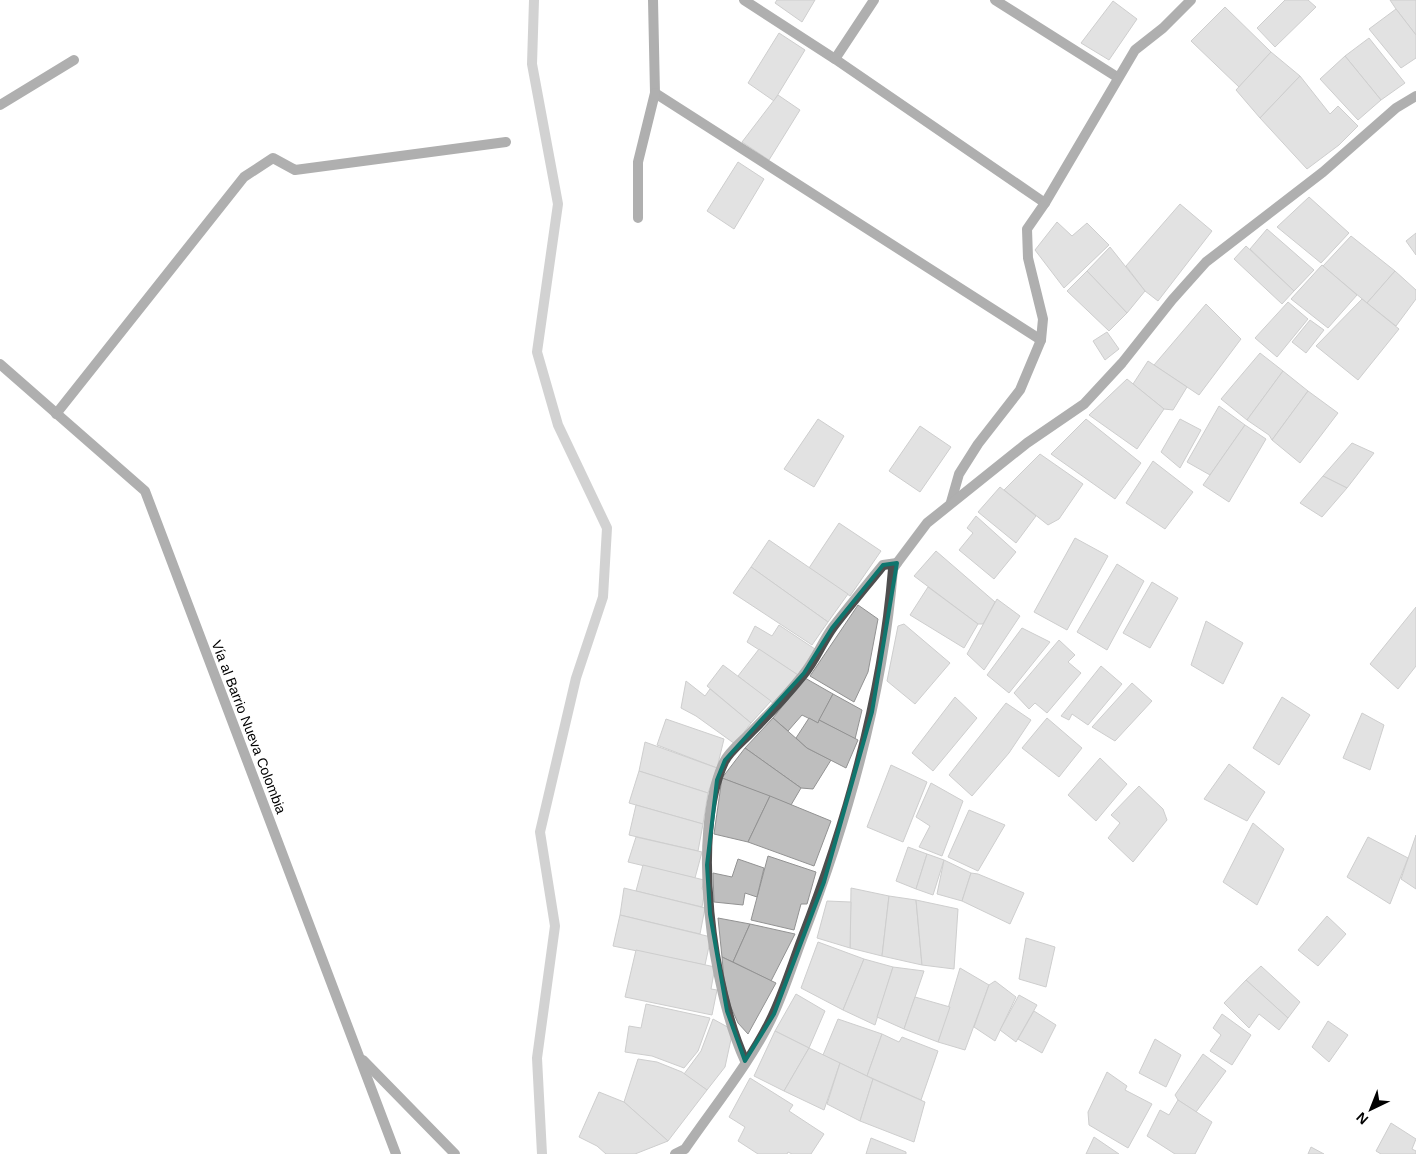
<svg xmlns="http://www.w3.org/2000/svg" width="1416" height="1154" viewBox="0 0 1416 1154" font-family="Arial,sans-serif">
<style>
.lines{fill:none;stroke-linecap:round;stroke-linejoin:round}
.stream{stroke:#9c9c9c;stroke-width:10}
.building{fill:#bebebe;stroke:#929292}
.street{stroke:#4e4e4e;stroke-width:10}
.marked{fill:none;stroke:#0f766e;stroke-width:4;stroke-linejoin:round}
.labels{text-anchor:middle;stroke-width:4.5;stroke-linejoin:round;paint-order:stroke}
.street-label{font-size:14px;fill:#000;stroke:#fff}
</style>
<rect width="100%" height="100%" fill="#fff"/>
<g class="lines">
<polyline class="stream" points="534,0 532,64 558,204 537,352 558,425 607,528 603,597 576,678 540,832 555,926 537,1058 542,1154"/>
</g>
<g class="building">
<polygon points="777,0 815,0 802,22 775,3"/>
<polygon points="1285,0 1308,0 1316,7 1275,47 1257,28"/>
<polygon points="1390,0 1416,0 1416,35 1396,9"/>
<polygon points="1113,1 1137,19 1109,60 1081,43"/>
<polygon points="1225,7 1271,52 1239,87 1191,41"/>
<polygon points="1396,9 1416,35 1416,58 1401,68 1369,29"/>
<polygon points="779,33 805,50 774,101 748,83"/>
<polygon points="1369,38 1405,83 1381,100 1345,56"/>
<polygon points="1271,52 1300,76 1260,118 1236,90"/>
<polygon points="1345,56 1381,100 1358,120 1320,79"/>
<polygon points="1300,76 1330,114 1338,106 1358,126 1339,145 1307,169 1260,118"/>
<polygon points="778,95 800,110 769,160 742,142"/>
<polygon points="738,162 764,179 734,229 707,211"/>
<polygon points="1309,197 1349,233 1321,263 1277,227"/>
<polygon points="1180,204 1212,231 1158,301 1145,291 1126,266"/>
<polygon points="1057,222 1072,236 1087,223 1109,245 1064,288 1035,250"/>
<polygon points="1267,229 1314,270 1294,291 1250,249"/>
<polygon points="1416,233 1416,255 1406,241"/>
<polygon points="1351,236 1395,271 1367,303 1323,266"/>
<polygon points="1246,246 1294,291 1282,304 1234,259"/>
<polygon points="1110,247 1145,291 1127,313 1087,271"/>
<polygon points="1322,265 1357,295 1328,328 1291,299"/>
<polygon points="1087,271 1127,313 1109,331 1067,291"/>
<polygon points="1395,271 1416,290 1416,299 1396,326 1367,303"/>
<polygon points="1362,299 1399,329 1358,380 1316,346"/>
<polygon points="1288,302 1308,319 1277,357 1255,338"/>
<polygon points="1206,304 1241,339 1199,395 1154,365"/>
<polygon points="1310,320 1324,330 1306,353 1292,342"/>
<polygon points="1107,332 1119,349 1105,360 1093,341"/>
<polygon points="1260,353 1283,371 1247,420 1221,399"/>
<polygon points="1148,361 1187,387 1173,410 1164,409 1133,384"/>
<polygon points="1283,371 1308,391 1272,440 1269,435 1247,420"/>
<polygon points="1127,379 1164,409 1137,449 1089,415"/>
<polygon points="1308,391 1338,413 1300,463 1272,440"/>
<polygon points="1219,406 1245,425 1210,475 1187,462"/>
<polygon points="818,419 844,436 814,487 784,469"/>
<polygon points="1086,419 1141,463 1115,499 1051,454"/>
<polygon points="1180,419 1201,430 1180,468 1161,452"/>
<polygon points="1245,425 1266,439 1229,502 1203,485"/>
<polygon points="920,426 951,447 920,492 889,471"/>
<polygon points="1352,443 1374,453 1347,488 1323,476"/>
<polygon points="1040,454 1083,484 1059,519 1048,525 1004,490"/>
<polygon points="1153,461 1193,492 1165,529 1126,503"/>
<polygon points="1323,476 1347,488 1322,517 1300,503"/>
<polygon points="1000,487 1036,516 1016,543 978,512"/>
<polygon points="976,516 1016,552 994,579 959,550 973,533 967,528"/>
<polygon points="839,523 881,551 850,596 809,568"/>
<polygon points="1075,538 1108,556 1067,630 1034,612"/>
<polygon points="769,540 848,594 828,622 751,567"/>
<polygon points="936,551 995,602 983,624 978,624 914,576"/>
<polygon points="1117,564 1144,581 1107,650 1077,632"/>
<polygon points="751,567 828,622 812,645 733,593"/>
<polygon points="1152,582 1178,598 1150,648 1123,633"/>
<polygon points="928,587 978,624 964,648 910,615"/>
<polygon points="997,599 1020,616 984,670 967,654"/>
<polygon points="858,605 878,619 868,672 854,702 810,676"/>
<polygon points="1416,607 1416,666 1398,689 1370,664"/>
<polygon points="1206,621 1243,643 1223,684 1191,665"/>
<polygon points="904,624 950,663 915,704 887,681 898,626"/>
<polygon points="779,625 815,649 798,675 747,642 755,626 772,636"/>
<polygon points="1022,628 1050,642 1009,693 987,675"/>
<polygon points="1059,640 1075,655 1068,662 1081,673 1047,713 1035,703 1029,709 1014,693"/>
<polygon points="759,649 798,675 774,704 738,676"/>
<polygon points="723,665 771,701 751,723 707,686"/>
<polygon points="1101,666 1122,684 1088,725 1072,714 1069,720 1061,716"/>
<polygon points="805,678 833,694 818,723 802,715 788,731 773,718"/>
<polygon points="686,681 705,696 710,689 751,723 735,744 696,716 681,708"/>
<polygon points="1132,683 1152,701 1115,741 1092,727"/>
<polygon points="833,694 862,710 855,739 819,720"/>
<polygon points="955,697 977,718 933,771 912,753"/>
<polygon points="1282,697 1310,715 1279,765 1253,748"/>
<polygon points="1006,703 1031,720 1009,753 972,796 949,775"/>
<polygon points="1362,713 1384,725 1370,770 1343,758"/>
<polygon points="773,718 807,748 831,760 813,789 801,788 745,748"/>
<polygon points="809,718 818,723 819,720 858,740 846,768 807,748 796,738"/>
<polygon points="1047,718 1082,748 1059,777 1022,748"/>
<polygon points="666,719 724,739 717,768 657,745"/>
<polygon points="645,742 717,768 708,793 639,771"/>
<polygon points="745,748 801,788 791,805 722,778"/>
<polygon points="1100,758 1127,784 1096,821 1068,795"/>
<polygon points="1229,764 1265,792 1247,821 1204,799"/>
<polygon points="891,765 927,782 903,842 867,827"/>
<polygon points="639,771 708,793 703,824 629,803"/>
<polygon points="722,778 770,796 748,842 714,834"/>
<polygon points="931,783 963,801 942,856 919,847 930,826 916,817"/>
<polygon points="1139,786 1163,809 1167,820 1133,862 1108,838 1120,823 1111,815"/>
<polygon points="770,796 831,821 814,866 748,842"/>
<polygon points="636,805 703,824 698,851 629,835"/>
<polygon points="969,810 1005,825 978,871 948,857"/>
<polygon points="1253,823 1284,849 1257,905 1223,882"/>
<polygon points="1416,835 1416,889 1401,879"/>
<polygon points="636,837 702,852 695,878 628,862"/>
<polygon points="1368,837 1408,858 1390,904 1347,877"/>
<polygon points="908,847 927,854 916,889 896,881"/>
<polygon points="927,854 944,860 933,895 916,889"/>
<polygon points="768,856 816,872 807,904 801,904 794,930 751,920"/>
<polygon points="738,859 764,868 757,897 745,893 743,905 714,902 713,873 732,877"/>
<polygon points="944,860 971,873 962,901 937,894"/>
<polygon points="643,865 704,880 702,889 705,890 702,907 636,891"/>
<polygon points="971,873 978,874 1024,893 1010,924 962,901"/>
<polygon points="624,888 705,908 700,934 620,915"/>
<polygon points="851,888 889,896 882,956 850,948"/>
<polygon points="889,896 916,900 922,965 882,956"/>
<polygon points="916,900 958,909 954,969 922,965"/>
<polygon points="827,901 851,902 850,948 817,938"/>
<polygon points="620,915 711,937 705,965 613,946"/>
<polygon points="1327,916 1346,934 1318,966 1298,950"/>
<polygon points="718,918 750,924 733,962 722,957"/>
<polygon points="750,924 795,934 771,981 733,962"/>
<polygon points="1026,938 1055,947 1046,987 1019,979"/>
<polygon points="818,942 864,959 843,1010 801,988"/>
<polygon points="636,950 715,967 711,989 717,990 712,1015 625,997"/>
<polygon points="722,957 776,983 748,1034 738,1023 730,1005 724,980"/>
<polygon points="864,959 893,967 875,1025 843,1010"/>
<polygon points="1261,966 1300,1002 1288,1018 1246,980"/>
<polygon points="893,967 924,971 904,1029 877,1017"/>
<polygon points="960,968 989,985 965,1050 938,1042"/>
<polygon points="1246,980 1288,1018 1279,1030 1259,1014 1249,1028 1224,1003"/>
<polygon points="995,981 1016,997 995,1041 974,1027 989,985"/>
<polygon points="796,994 825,1011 809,1048 775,1031"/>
<polygon points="1019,995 1037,1005 1016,1042 1000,1030"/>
<polygon points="915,997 950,1007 938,1042 904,1029"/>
<polygon points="646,1004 710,1018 698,1051 684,1068 652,1056 625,1052 629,1026 641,1028"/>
<polygon points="1034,1011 1056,1025 1042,1053 1018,1039"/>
<polygon points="1222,1014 1251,1035 1232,1065 1210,1051 1221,1035 1213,1028"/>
<polygon points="713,1019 733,1030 725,1067 707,1090 684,1074 701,1051"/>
<polygon points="838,1019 882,1034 867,1076 823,1055"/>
<polygon points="1328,1021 1348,1035 1329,1062 1312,1047"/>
<polygon points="775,1031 809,1048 784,1091 754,1076"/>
<polygon points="882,1034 899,1042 902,1037 938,1051 921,1100 867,1076"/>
<polygon points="1155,1039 1181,1055 1166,1087 1139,1073"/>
<polygon points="809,1048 840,1063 824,1110 784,1091"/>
<polygon points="1203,1054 1226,1071 1196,1112 1178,1100 1175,1095"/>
<polygon points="638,1059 657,1062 682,1072 707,1090 668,1141 624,1102"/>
<polygon points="840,1063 873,1079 860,1121 827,1104"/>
<polygon points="1107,1072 1127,1086 1125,1090 1152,1104 1128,1148 1089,1125 1088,1112"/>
<polygon points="750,1078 793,1105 789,1111 824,1134 811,1154 792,1154 788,1152 787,1154 758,1154 738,1141 745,1127 729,1117"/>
<polygon points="873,1079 925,1102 914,1142 860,1121"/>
<polygon points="599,1092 624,1102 668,1141 635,1154 606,1154 597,1146 579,1137"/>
<polygon points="1178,1100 1212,1122 1195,1154 1175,1154 1147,1136 1160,1110 1169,1115"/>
<polygon points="1391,1123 1416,1139 1412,1149 1416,1151 1416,1154 1381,1154 1376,1151"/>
<polygon points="1094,1137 1119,1154 1086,1154"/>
<polygon points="871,1138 906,1152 906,1154 866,1154"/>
<polygon points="1311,1147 1324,1154 1308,1154"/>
</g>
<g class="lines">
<g class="street">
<polyline points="653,0 655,93 1041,340"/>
<polyline points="744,0 835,59"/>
<polyline points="874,0 835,59 1045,203"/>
<polyline points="995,0 1117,77"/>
<polyline points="0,105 74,60"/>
<polyline points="638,218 638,162 655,93"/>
<polyline points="0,364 145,491 396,1154"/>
<polyline points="56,414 244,177 273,158 295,170 506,142"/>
<polyline points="951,502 959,474 978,444 1020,390 1041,340 1043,319 1028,258 1027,229 1045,203 1135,50 1163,28 1191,0"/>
<polyline points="363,1060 455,1154"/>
<path d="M745,1061C712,989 690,835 724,762C729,751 744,740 752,731C770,713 787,695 803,675C815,661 822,642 833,627C849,606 866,586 883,565L897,563"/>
<path d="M675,1154L685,1149C713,1108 754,1058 774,1013C785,989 793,963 802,939C848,820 883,695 893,569L897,563L927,523L1027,443L1084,404L1122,363L1172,300L1206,262L1323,172L1396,108L1416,96"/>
</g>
</g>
<path d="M0 0H1416V1154H0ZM897,563L872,712L824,882L774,1014L745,1061L727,1011L710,914L707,865L717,780L725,760L804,673L832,628L883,565Z" fill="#fff" fill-opacity=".55" fill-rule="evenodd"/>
<path class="marked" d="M897,563L872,712L824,882L774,1014L745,1061L727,1011L710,914L707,865L717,780L725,760L804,673L832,628L883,565Z"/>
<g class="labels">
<g class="street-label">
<text transform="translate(249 727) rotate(69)" y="5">Vía al Barrio Nueva Colombia</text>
</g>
</g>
<g transform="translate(1371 1109) rotate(223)" stroke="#ffffff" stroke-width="4" paint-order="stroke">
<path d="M0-4L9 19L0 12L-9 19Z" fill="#000000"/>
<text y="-8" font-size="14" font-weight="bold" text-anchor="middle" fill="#000000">N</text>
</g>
</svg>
